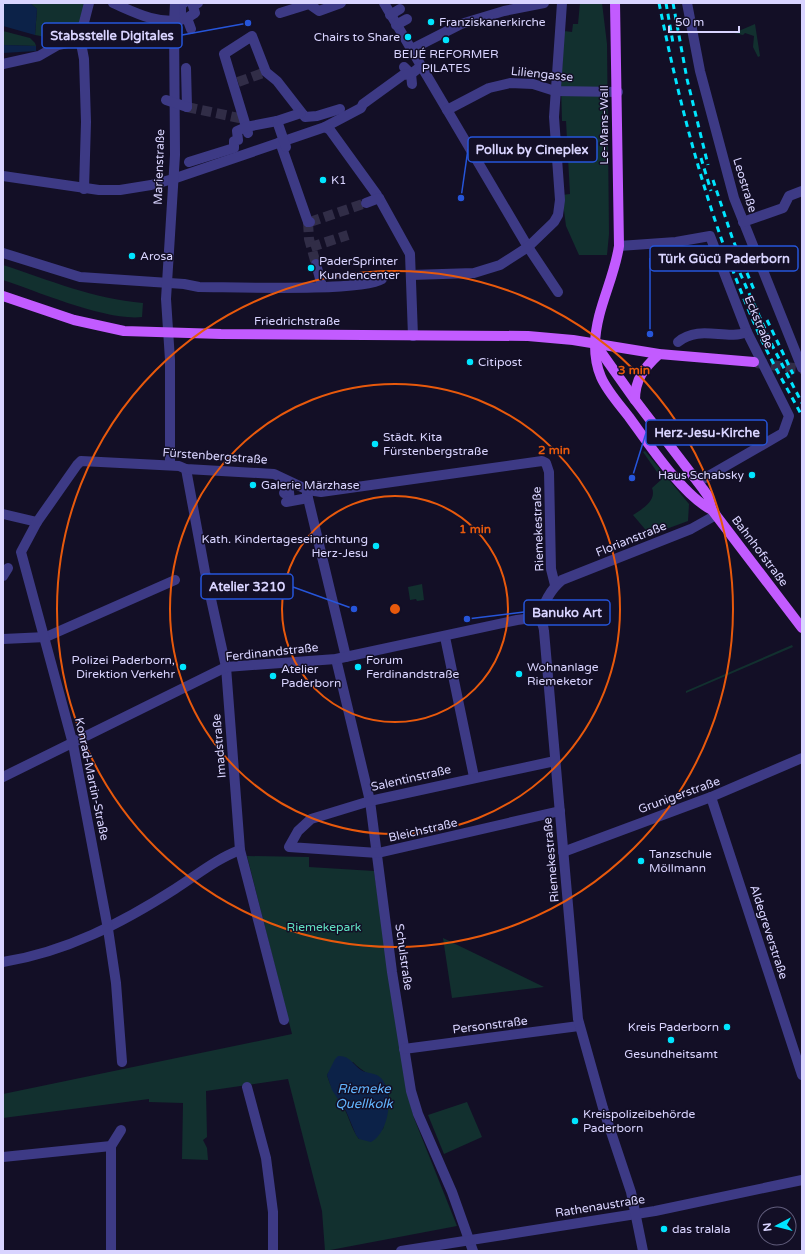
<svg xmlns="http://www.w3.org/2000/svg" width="805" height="1254" viewBox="0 0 805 1254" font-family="'Varela Round',sans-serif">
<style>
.green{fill:#12302f;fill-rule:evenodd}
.water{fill:#0c2248}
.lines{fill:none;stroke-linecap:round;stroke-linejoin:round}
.minor-tunnel{stroke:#312d47;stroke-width:10;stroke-dasharray:10 5;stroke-linecap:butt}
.major-tunnel{stroke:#312d47;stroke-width:10;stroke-dasharray:10 5;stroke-linecap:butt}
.minor{stroke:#3d3a85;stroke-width:10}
.major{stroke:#c25bff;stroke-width:10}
.rail{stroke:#00e5ff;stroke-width:3;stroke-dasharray:6 5;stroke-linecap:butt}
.minor-bridge{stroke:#3d3a85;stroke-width:10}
.ring{fill:none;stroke:#e8590c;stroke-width:2}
.poi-dot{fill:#00e5ff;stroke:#130f26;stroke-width:1.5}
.labels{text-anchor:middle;stroke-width:3;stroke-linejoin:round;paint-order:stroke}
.poi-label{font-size:12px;fill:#d9d4ff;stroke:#130f26;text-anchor:start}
.street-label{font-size:12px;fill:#d9d4ff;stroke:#130f26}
.park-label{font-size:12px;fill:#5fe0c0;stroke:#130f26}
.water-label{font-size:13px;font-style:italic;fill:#62b6ff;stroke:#130f26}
.centre{fill:#e8590c;stroke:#130f26;stroke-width:2}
.ring-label{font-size:12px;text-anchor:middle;font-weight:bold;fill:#e8590c;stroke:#130f26;stroke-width:3;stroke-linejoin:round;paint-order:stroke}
.leader{fill:none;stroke:#2655da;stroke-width:1.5}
.callout-dot{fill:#2655da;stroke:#130f26;stroke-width:1.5}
.callout{fill:#130f26;stroke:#2655da;stroke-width:1.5}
.callout-label{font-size:13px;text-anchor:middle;font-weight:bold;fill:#d9d4ff}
</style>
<rect width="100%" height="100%" fill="#130f26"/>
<g class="green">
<path d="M30,3H86C76,42 75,43 35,35L37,9Z"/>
<polygon points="580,3 602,3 607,44 609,234 607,255 579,255 566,226 562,195 570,194 566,121 562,121 561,86 564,31 572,32 573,24 578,24"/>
<polygon points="755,24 760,56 758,57 753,47 754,36 745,33 743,35 734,33"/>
<polygon points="3,31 30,38 35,43 36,46 3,45"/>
<path d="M3,265C49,280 94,299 143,303L142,317C106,321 39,292 3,280Z"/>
<path d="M645,451L689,504L688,521L650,535L633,515C642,509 657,501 652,488L662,479L643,452Z"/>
<polygon points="422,584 424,600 417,601 416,599 410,600 408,587"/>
<polygon points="792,645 793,647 686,693 686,691"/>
<path d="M247,856L309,857V867L374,871L407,1091L414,1118L457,1226L325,1251L322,1211L288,1079L206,1091L207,1137L203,1140L207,1148L208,1160L182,1159L183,1103L149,1102V1099L3,1118V1094L292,1034ZM353,1062C362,1072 374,1076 385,1084L389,1097L383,1129L359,1139C352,1130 350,1120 345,1110C338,1098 331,1089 327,1075L329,1072Z"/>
<polygon points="443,938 544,987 452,998"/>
<polygon points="467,1102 482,1137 444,1154 428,1115"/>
</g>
<g class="water">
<polygon points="3,3 30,3 37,9 35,35 3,26"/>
<polygon points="3,45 36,46 36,51 3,53"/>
<path d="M338,1056C350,1055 353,1065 361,1070C367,1074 375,1072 381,1078C395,1093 389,1133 371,1142L359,1139L356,1135L346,1111L332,1090L327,1075L335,1059Z"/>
</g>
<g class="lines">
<g class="minor-tunnel">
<polyline points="238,82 263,73"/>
<polyline points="187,107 244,119"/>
<polyline points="308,222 309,239 316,264"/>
<polyline points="310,222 366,203"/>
<polyline points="311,247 348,235"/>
</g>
<polyline class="major-tunnel" points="756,363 802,369"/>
<g class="minor">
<path d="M113,3C136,13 156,24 181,20V4L184,3"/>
<polyline points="384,3 528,247 558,292"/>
<polyline points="687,3 700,71 734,198 802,368"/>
<polyline points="280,13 309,4 319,11 341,3"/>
<polyline points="390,15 400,9"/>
<polyline points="396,25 407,19"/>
<polyline points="191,29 187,18 195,13 193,6 198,3"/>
<polyline points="410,50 461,24 504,11 544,3"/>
<polyline points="3,64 39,56 58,45 72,42 80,38"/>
<polyline points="404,67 411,74 412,84"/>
<polyline points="186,68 187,107"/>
<polyline points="447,110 489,88 510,83 533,84 555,91 618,92"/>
<polyline points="325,127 330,130 377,195"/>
<polyline points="248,133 224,54 252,36 266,72 277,81 305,117 317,116 340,109"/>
<polyline points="280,142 308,222 310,222"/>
<polyline points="189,162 234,148 234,141 238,140 237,131 246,127 277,121 301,113"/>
<polyline points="3,176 99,190 120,190 151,185 173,179 325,127 361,108 363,104 403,75 411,74 420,67"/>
<polyline points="84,189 86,122 84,59 80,38 89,3"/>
<polyline points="379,198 410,254 413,336"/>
<polyline points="366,203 379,198"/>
<polyline points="743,222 783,208 789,196 802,191"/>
<polyline points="619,246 676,242 710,236 747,332 789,416 783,433 698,482"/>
<path d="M3,253L80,277L184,284L199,287C230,287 363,292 382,279"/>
<polyline points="316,264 322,286"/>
<polyline points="411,275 474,273 500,265 528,247 554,222 558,215 560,200 554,117 562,3"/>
<path d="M678,342C699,324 727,341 747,332"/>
<polyline points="170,465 170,360 166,299 175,155 174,22 175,3"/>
<polyline points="186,469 205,572 226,667 240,850 284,1020"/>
<polyline points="308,490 307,494 346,657"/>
<polyline points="284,493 289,492 290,501"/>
<polyline points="286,502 308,498"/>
<polyline points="3,514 37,522"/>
<polyline points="3,576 8,568"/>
<polyline points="445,637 474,777"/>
<polyline points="3,639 46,637 175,580"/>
<polyline points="336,659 370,801 392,972 411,1091 418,1114 452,1192 473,1251"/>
<polyline points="555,761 370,801 311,819 298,831 289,847 378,853 560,811"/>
<polyline points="3,777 226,667 336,659 517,620 532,618 541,620"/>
<polyline points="711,797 802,1075"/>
<polyline points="563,852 711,797 802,758"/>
<path d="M3,962C66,952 122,923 175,889C197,875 216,859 240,850"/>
<polyline points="404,1049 579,1026"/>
<polyline points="122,1062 116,983 108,929 73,744 21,552 37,522 77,465 81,461 179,466 186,469 274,474 308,490 321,492 542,461 546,463 549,472 551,569 555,585"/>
<polyline points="247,1087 266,1158 273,1212 273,1251"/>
<polyline points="3,1157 111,1146"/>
<polyline points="111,1251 111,1146 121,1130"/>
<polyline points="401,1251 655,1211 802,1180"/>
<path d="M643,1251L631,1192L603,1108L578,1019L544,631C544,627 541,622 541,619C541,605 552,588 562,580L691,529L716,515"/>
</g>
<g class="major">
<path d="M615,3L619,246C614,280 596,309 595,344C595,354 597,368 601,377C607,391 619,404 629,417C648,443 683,496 712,510L802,628"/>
<polyline points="3,296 74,320 124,331 221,334 528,336 573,340 659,354 754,362"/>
<polyline points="596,345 635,400 703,489 708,496 712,510"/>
<path d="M635,400C635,379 644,368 659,354"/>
</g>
<g class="rail">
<path d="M659,3C682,116 709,219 755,325C768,356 786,386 802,416"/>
<polyline points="666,3 673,43"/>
<polyline points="673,3 687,79 708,165"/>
<polyline points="701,158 711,191"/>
<polyline points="713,180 733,240 755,292"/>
<polyline points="740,273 773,347 802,403"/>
<polyline points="767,320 793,374"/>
</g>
<g class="minor-bridge">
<polyline points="166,100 187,107"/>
<polyline points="277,121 286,147"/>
</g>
</g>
<g class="ring">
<circle cx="395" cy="609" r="113"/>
<circle cx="395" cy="609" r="225"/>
<circle cx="395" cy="609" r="338"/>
</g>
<g class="poi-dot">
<circle cx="431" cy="22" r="4"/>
<circle cx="408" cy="37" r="4"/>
<circle cx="446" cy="40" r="4"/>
<circle cx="323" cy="180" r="4"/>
<circle cx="132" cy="256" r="4"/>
<circle cx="311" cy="268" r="4"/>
<circle cx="470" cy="362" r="4"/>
<circle cx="375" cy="444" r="4"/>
<circle cx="752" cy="475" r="4"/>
<circle cx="253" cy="485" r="4"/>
<circle cx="376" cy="546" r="4"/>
<circle cx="183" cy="667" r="4"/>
<circle cx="358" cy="667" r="4"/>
<circle cx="519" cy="674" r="4"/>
<circle cx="273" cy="676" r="4"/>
<circle cx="641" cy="861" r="4"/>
<circle cx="727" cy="1027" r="4"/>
<circle cx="671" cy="1040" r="4"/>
<circle cx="575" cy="1121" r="4"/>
<circle cx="664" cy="1229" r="4"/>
</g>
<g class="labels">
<g class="poi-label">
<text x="439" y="26">Franziskanerkirche</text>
<text x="400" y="41" text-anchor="end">Chairs to Share</text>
<text x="446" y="58" text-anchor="middle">BEIJÉ REFORMER<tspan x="446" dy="14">PILATES</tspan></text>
<text x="331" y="184">K1</text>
<text x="140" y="260">Arosa</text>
<text x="319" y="265">PaderSprinter<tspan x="319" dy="14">Kundencenter</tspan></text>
<text x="478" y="366">Citipost</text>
<text x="383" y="441">Städt. Kita<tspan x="383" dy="14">Fürstenbergstraße</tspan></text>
<text x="744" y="479" text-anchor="end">Haus Schabsky</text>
<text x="261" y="489">Galerie Märzhase</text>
<text x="368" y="543" text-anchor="end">Kath. Kindertageseinrichtung<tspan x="368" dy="14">Herz-Jesu</tspan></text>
<text x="175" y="664" text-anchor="end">Polizei Paderborn,<tspan x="175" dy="14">Direktion Verkehr</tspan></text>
<text x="366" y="664">Forum<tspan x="366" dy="14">Ferdinandstraße</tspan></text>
<text x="527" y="671">Wohnanlage<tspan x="527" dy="14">Riemeketor</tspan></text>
<text x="281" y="673">Atelier<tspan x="281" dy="14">Paderborn</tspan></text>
<text x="649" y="858">Tanzschule<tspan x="649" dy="14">Möllmann</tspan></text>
<text x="719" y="1031" text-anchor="end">Kreis Paderborn</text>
<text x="671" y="1058" text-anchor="middle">Gesundheitsamt</text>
<text x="583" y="1118">Kreispolizeibehörde<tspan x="583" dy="14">Paderborn</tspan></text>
<text x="672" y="1233">das tralala</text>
</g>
<g class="street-label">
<text transform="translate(542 74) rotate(6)" y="4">Liliengasse</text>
<text transform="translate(604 125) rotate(-90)" y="4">Le-Mans-Wall</text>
<text transform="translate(159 167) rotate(-88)" y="4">Marienstraße</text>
<text transform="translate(745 185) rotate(73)" y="4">Leostraße</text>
<text x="297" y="325">Friedrichstraße</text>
<text transform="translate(759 322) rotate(67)" y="4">Eckstraße</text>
<text transform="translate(215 456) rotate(4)" y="4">Fürstenbergstraße</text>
<text transform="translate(538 529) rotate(-92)" y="4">Riemekestraße</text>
<text transform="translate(631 539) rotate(-22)" y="4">Florianstraße</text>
<text transform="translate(760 551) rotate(53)" y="4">Bahnhofstraße</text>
<text transform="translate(272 652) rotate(-6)" y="4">Ferdinandstraße</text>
<text transform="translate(219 746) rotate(-95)" y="4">Imadstraße</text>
<text transform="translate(411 778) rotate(-13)" y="4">Salentinstraße</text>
<text transform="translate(92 779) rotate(78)" y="4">Konrad-Martin-Straße</text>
<text transform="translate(679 795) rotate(-20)" y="4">Grunigerstraße</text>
<text transform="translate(423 830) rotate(-13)" y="4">Bleichstraße</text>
<text transform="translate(551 860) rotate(-95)" y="4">Riemekestraße</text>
<text transform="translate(769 932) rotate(72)" y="4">Aldegreverstraße</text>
<text transform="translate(404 957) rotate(82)" y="4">Schulstraße</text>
<text transform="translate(490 1025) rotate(-7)" y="4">Personstraße</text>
<text transform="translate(600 1206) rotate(-9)" y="4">Rathenaustraße</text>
</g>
<g class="park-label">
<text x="324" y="931">Riemekepark</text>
</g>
<g class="water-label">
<text x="364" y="1093">Riemeke<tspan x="364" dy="15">Quellkolk</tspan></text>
</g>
</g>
<circle cx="395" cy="609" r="6" class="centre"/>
<g class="ring-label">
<text x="634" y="374">3 min</text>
<text x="554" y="454">2 min</text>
<text x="475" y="533">1 min</text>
</g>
<path class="leader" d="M248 23L182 35M461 198L468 149M650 334L650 258M632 478L646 433M354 609L293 587M467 619L524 612"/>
<g class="callout-dot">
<circle cx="248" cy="23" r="4"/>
<circle cx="461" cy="198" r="4"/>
<circle cx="650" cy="334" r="4"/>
<circle cx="632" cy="478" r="4"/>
<circle cx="354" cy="609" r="4"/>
<circle cx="467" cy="619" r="4"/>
</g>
<g class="callout">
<rect x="42" y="23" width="140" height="25" rx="4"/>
<rect x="468" y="137" width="129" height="25" rx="4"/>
<rect x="650" y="246" width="148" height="25" rx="4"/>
<rect x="646" y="420" width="121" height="25" rx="4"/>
<rect x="201" y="574" width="92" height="25" rx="4"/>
<rect x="524" y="600" width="86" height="25" rx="4"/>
</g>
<g class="callout-label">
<text x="112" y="40">Stabsstelle Digitales</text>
<text x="532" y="154">Pollux by Cineplex</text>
<text x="724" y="263">Türk Gücü Paderborn</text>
<text x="707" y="437">Herz-Jesu-Kirche</text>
<text x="247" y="591">Atelier 3210</text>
<text x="567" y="617">Banuko Art</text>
</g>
<rect width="805" height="1254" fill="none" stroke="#d9d4ff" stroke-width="8"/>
<g transform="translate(777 1226) rotate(263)"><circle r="19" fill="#130f26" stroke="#625e7d"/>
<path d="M0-3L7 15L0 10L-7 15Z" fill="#00e5ff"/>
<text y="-6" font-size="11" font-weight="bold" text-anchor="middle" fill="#d9d4ff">N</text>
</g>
<path d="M669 26v6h70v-6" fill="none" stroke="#d9d4ff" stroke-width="2"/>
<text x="675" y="26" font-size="12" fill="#d9d4ff" stroke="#130f26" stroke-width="3" paint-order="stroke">50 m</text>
</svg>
